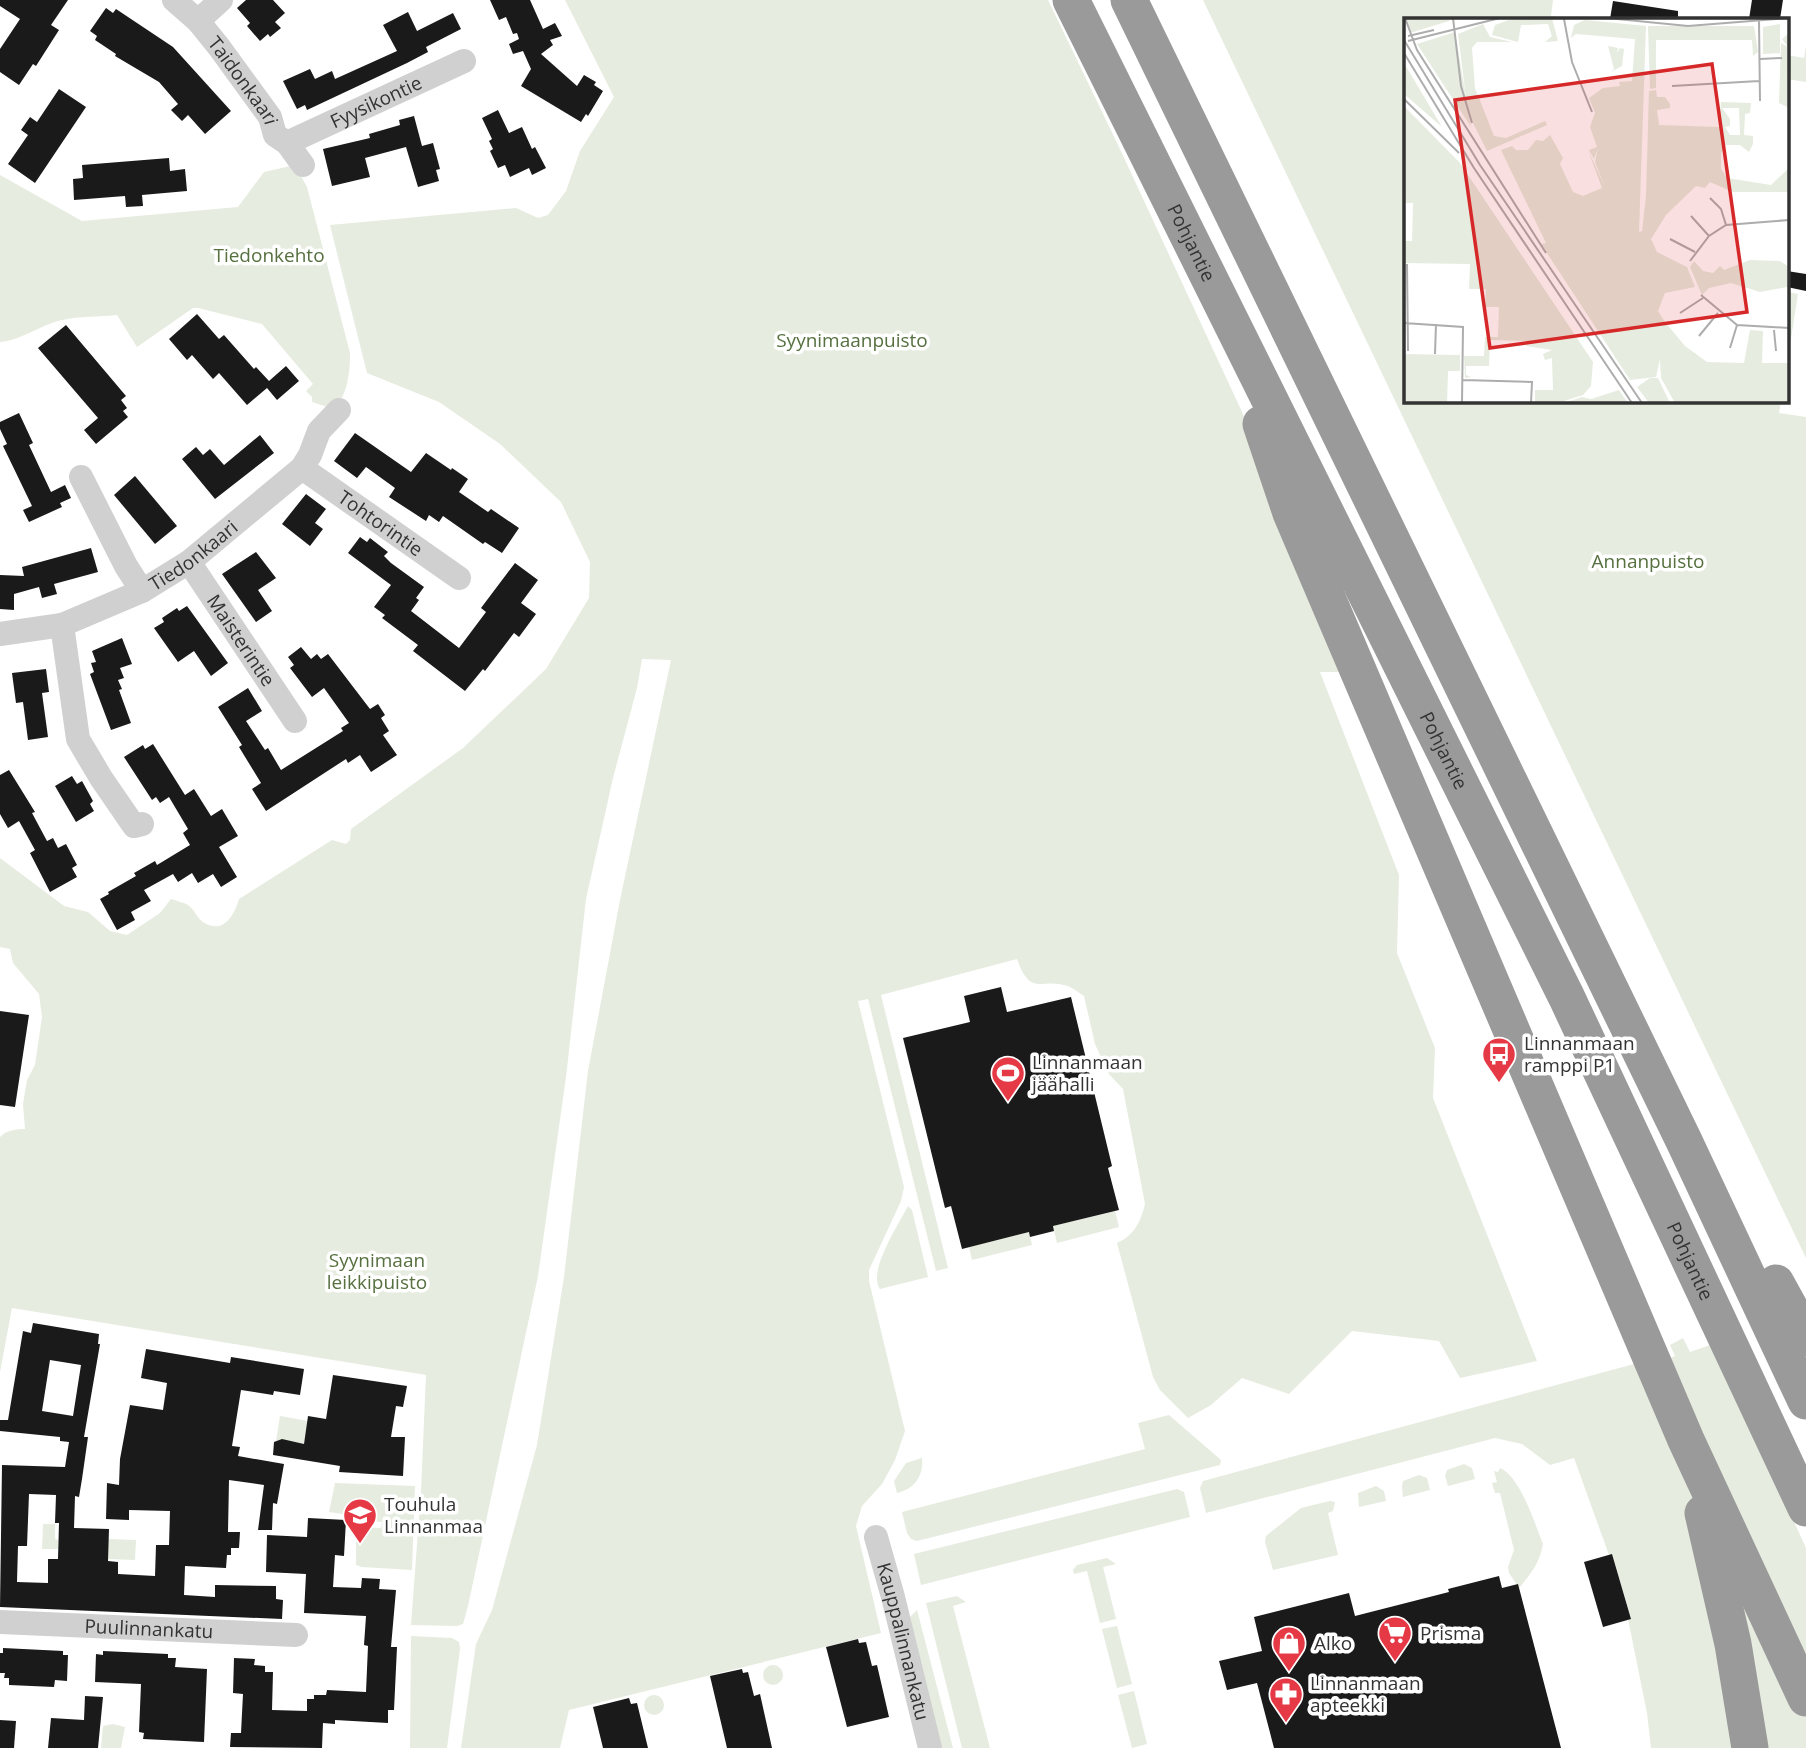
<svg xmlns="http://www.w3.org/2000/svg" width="1806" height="1748" viewBox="0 0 1806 1748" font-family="'Open Sans',sans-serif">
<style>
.green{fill:#e6ecdf}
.building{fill:#1a1a1a;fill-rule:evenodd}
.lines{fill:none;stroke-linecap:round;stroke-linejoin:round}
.minor{stroke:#d0d0d0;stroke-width:24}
.highway{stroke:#9a9a9a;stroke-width:37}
.labels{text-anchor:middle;stroke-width:7;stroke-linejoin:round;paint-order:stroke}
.street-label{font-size:19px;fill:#333;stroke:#fff}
.park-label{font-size:19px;fill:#56703f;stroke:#fff}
.poi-label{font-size:19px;fill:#333;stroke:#fff;text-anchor:start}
.inset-road{fill:none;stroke:#adadad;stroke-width:2}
.view{fill:#d62828;fill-opacity:0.15;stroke:#d62828;stroke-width:3.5}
.inset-edge{fill:none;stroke:#333;stroke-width:3.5}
</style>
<rect width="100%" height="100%" fill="#fff"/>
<g class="green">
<path d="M565,0H1048L1119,147L1289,513L1355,672H1320L1399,875L1397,953L1435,1048L1433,1098L1537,1361L1460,1378L1439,1341L1352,1331L1289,1394L1242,1378L1211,1405L1188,1418L1160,1390L1153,1377L1117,1243C1134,1236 1141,1221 1145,1204L1123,1089L1108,1073L1095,1044L1084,996C1080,994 1075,989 1070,987C1042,976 1031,999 1017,959L881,995L948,1268L936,1271L868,999L858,1001L904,1187L901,1201L869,1270V1281L905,1431L895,1460L882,1484L862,1506L856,1526L881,1633L569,1710L560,1748H461L476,1644L492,1610L537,1445L564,1277L588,1071L620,900L671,660L642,659L637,688L613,778L586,899L566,1077L538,1276L468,1606L463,1624L457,1626L411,1625L421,1491L426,1375L12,1308L0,1372V1137C6,1130 17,1129 25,1129L23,1104L27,1080L35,1065L42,1017L39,994L13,963L10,949L0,947V858L64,906L88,912L110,931L127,935L160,913L171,899C176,901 183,902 188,905C194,909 197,918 203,922C223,935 234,916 239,899L332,840L346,844L350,840L351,829L463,748L546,669L589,598L590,562L561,502L500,444L439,402L367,373L330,225L516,208L538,218L548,215L566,191L580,151L614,97Z"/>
<polygon points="1203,0 1553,0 1551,16 1571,19 1405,19 1405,401 1781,401 1779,413 1806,417 1806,1258"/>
<polygon points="1806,46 1806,82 1787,79 1787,55 1804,58"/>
<path d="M295,165L307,187L350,353C350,372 348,394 334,409L312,402V397L306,391L313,384L262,324L198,308H193L137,347L117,315C99,317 79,316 62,320C40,325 22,340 0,342V175L82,221L238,207L264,172Z"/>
<polygon points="1787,292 1798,294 1787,364"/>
<path d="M908,1206L912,1210L928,1277L880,1289C867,1272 899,1224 908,1206Z"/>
<polygon points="1115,1211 1119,1227 1057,1243 1053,1226"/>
<polygon points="1029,1232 1032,1245 972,1260 969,1247"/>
<polygon points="1683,1338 1690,1352 1713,1344 1806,1548 1806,1674 1666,1360 1675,1356 1670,1345"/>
<polygon points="1634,1364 1690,1490 1707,1553 1742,1748 1651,1748 1647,1713 1628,1619 1631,1618 1612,1554 1609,1555 1574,1458 1550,1465 1522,1444 1495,1438 1206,1513 1200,1488 1203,1481"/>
<polygon points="1169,1415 1221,1460 1220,1465 917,1541 911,1539 907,1533 902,1512 1145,1449 1138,1423"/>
<polygon points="280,1416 308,1421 304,1444 274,1454"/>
<path d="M922,1458C924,1476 914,1489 897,1493L894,1481L906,1463Z"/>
<polygon points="1464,1464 1472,1468 1475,1479 1448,1486 1445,1476 1447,1470"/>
<path d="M1500,1468C1520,1476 1535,1524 1543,1544C1540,1562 1531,1574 1519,1588L1509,1573L1508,1567L1514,1550L1500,1493H1495L1492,1483L1497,1482L1494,1471L1498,1472Z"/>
<polygon points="1419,1475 1427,1478 1430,1490 1403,1497 1402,1486 1403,1481"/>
<polygon points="335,1483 415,1486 412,1570 362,1567 356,1565 356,1527 381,1528 382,1522 356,1520 349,1515 329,1512"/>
<polygon points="1376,1486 1384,1491 1386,1501 1359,1507 1358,1493"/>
<polygon points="1177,1489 1184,1492 1190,1517 921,1585 914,1554"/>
<polygon points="1330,1501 1335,1502 1333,1511 1328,1513 1338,1555 1273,1570 1265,1542 1266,1536 1301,1508"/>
<polygon points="43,1524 55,1524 55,1539 58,1540 58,1549 42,1549"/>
<polygon points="108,1539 136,1540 135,1560 108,1559"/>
<polygon points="1729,1547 1806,1718 1806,1748 1758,1748"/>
<polygon points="1107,1558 1116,1564 1103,1567 1116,1619 1100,1623 1087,1571 1074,1574 1073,1570 1077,1565"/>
<polygon points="957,1596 966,1602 953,1606 990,1748 962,1748 926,1603"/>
<polygon points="917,1610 953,1748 940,1748 910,1617"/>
<polygon points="1117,1626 1132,1684 1117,1688 1102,1629"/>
<polygon points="411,1636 452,1638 459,1642 460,1649 447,1748 410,1748"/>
<circle cx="773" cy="1675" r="10"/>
<polygon points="1134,1691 1147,1744 1132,1748 1118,1695"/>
<circle cx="654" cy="1705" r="10"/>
<polygon points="113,1724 125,1727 121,1748 101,1748 103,1726"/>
</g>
<g class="building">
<polygon points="0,0 68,0 51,25 59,30 36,66 33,64 19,85 0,72 0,49 20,19 0,6"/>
<polygon points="246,0 273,0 285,13 275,22 281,28 270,37 268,34 260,41 247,26 250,23 237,8"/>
<polygon points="490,0 530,0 543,29 555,23 562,36 550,40 553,45 541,54 577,86 584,75 596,82 594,85 603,91 588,116 586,114 581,122 521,86 531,69 523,51 513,54 509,44 519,39 517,33 513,34 506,17 499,20"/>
<polygon points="1752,0 1783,0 1780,19 1749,19"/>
<polygon points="1613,1 1678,11 1678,19 1610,19"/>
<polygon points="106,8 113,13 116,9 173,47 231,111 205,134 188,115 182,121 171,110 178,104 159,82 115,56 116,54 95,40 97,36 90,31"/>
<polygon points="408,12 417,31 453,13 461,29 426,47 428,52 407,63 307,110 305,105 297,109 283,81 310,69 315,79 332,71 335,79 397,51 383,25"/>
<polygon points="59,89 86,107 35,183 8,164 28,135 21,130 30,117 37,122"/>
<polygon points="498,110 509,133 522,127 532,149 535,147 546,168 532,175 529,168 510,177 505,165 498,168 490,151 493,149 489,141 492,139 482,118"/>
<polygon points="414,116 422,146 433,143 440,169 436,170 439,181 418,187 406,147 365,158 370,177 332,186 323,149 370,138 369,134 400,125 399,120"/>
<polygon points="169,158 170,171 185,169 187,191 142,195 143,206 126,207 125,196 74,200 73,179 83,178 82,165"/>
<polygon points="1787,271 1806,274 1806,291 1787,287"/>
<polygon points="197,314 219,339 224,335 254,369 256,367 269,381 286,366 299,381 277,400 267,388 247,405 219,373 213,379 192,355 187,360 169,339"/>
<polygon points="66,325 126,396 121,400 127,408 123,411 128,417 96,444 84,430 98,418 38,348"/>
<polygon points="19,413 33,443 29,445 51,492 65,485 71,498 60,503 62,507 29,522 23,510 32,506 3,446 7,444 0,429 0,422"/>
<polygon points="355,433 411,472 426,453 451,470 452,468 468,479 459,492 488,512 491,509 519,528 502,553 485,542 483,544 443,516 439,522 429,515 426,521 389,497 395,488 366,467 357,478 334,461"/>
<polygon points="260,435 274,453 215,499 182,459 196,447 203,455 210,449 224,465"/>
<polygon points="135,476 177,526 155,544 114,495"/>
<polygon points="306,494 326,509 315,523 323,529 310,546 282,524"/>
<polygon points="360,537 367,542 370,538 388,552 384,556 391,563 424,587 416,598 419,600 411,611 459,648 486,612 481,608 515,563 538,580 521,603 536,614 519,637 514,633 485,671 483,669 465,691 413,651 418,645 382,618 385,615 374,607 391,585 348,553"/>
<polygon points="91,548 98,572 54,584 57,594 42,598 39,587 14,594 14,610 0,609 0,575 24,576 22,567"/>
<polygon points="256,552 276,578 258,590 272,611 256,622 222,574"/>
<polygon points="187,606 228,663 211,676 194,651 178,662 154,628 164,622 162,618 177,608 179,611"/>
<polygon points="122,638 132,664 120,668 124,678 118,680 122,689 119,690 131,723 111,730 90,674 94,672 91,663 96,662 92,651"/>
<polygon points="301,647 311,659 317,654 321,659 328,654 370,709 378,704 385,715 381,718 389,731 383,735 397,755 371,772 360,755 348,763 346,759 266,811 252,789 261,783 239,747 242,745 218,707 248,688 262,711 246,721 265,750 268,748 281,770 343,731 341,728 349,723 324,688 312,697 290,668 294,665 288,657"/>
<polygon points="46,669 49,692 42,693 48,737 28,740 23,702 16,703 12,673"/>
<polygon points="153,744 185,795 194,789 211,816 222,809 238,836 219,847 237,877 221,887 213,874 198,883 192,873 178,882 173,874 144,890 151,901 131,912 135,920 117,930 100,899 109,894 108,892 136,876 134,873 155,861 157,865 190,845 183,833 188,829 169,797 160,803 156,797 152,800 124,757 143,745 145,749"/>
<polygon points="9,770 35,812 32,813 47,841 53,838 58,848 66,844 77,865 72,868 77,877 50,892 30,853 35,850 19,821 8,828 0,814 0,775"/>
<polygon points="72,776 77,784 82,781 93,801 90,804 94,811 76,822 55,786"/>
<polygon points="1001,987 1007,1012 1071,997 1112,1166 1108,1168 1119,1210 1053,1226 1054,1231 1030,1237 1029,1232 962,1249 951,1206 945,1208 903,1038 970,1022 964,996"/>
<polygon points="0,1011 29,1015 15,1107 0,1105"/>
<path d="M33,1323L99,1334L98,1344H100L84,1437H88L82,1479L79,1497L75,1496L74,1528L109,1529L108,1561L118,1562V1574L155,1576L156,1545H169L170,1511L129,1510V1520L106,1519L107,1483L119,1485L120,1459L130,1405L163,1410L167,1383L141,1378L146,1349L230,1363L231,1357L304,1369L300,1395L274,1391L273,1395L241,1390L232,1446L240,1447L238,1456L284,1464L277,1504L273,1503L272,1530H258L264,1485L229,1480L228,1532H240L239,1548H231V1555H227L226,1568L185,1566L184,1595L215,1597V1585L276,1586V1599L283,1600L282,1619L0,1607L2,1465L65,1467L69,1442L60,1441V1437L0,1431V1420H8L23,1331L31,1333ZM50,1360L81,1365L73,1416L42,1411ZM29,1494L56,1495L55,1523H59L58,1559H48V1583L17,1582L18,1546H27Z"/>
<polygon points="333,1375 407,1386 403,1407 396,1406 391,1437 405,1437 403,1476 339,1472 340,1466 273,1455 274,1442 282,1439 304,1444 308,1416 326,1419"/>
<polygon points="308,1518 346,1520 344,1556 335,1555 333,1587 361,1588 362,1578 380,1579 379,1589 396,1590 391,1647 397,1647 394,1710 388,1710 388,1723 335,1720 335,1724 323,1723 322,1748 230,1747 231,1733 241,1733 243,1694 233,1693 234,1658 255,1659 254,1665 265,1666 265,1672 273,1672 272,1710 307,1711 307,1699 314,1699 314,1695 326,1695 327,1690 366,1692 368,1646 364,1645 366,1616 304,1613 306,1574 266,1572 267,1535 307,1537"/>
<polygon points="1612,1554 1631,1619 1603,1627 1584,1562"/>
<polygon points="1499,1576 1502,1588 1518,1584 1561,1748 1274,1748 1257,1683 1227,1690 1219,1661 1262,1651 1254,1617 1349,1593 1355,1616 1449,1592 1448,1589"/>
<polygon points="858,1639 859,1643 866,1642 872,1666 877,1665 889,1717 847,1727 826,1647"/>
<polygon points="3,1648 63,1651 63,1655 68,1655 67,1681 55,1680 54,1687 9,1685 9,1678 4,1678 5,1673 0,1673 0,1653 3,1653"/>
<polygon points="103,1651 168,1654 168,1658 176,1658 175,1667 207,1669 204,1742 143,1739 144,1733 139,1732 141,1684 95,1682 96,1654 103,1655"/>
<polygon points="742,1669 743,1673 748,1672 754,1696 760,1694 772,1748 727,1748 710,1676"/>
<polygon points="85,1696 103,1697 98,1748 48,1748 51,1718 84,1720"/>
<polygon points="629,1698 631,1704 637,1703 648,1748 603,1748 593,1707"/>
<polygon points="0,1720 16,1721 14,1748 0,1748"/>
</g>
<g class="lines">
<g class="minor">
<path id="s1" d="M174,0L198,21L219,47L270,117L275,135L287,143L303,165"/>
<polyline points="198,21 221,0"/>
<path id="s2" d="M287,143L464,61"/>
<path id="s3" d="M302,468L459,578"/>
<polyline points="81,477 126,566 142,591"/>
<path id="s4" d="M189,562L295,721"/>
<polyline points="62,625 78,739 101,778 134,826 142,824"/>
<path id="s5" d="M0,634L62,625L142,591L189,562L302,468L310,455L319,431L339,410"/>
<path id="s6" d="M876,1537L893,1597L930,1748"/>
<path id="s7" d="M0,1622L296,1635"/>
</g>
<g class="highway">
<path id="s8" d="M1071,0L1567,998L1806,1508"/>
<polyline points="1129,0 1684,1141 1806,1401"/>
<polyline points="1261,424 1291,513 1686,1440 1806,1698"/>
<polyline points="1776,1283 1806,1338"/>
<polyline points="1703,1513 1733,1644 1750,1748"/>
</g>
</g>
<defs>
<g id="bus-pin" transform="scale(1.75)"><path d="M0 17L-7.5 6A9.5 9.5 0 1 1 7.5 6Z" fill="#e63946" stroke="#fff"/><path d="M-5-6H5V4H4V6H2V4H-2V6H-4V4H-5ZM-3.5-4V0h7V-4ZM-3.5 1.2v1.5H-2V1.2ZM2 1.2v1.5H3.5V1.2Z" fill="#fff"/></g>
<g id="stadium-pin" transform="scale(1.75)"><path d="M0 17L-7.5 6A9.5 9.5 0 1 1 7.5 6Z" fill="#e63946" stroke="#fff"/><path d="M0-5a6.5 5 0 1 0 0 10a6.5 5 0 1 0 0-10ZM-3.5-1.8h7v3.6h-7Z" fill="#fff"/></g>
<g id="school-pin" transform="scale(1.75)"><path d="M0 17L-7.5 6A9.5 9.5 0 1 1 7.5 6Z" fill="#e63946" stroke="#fff"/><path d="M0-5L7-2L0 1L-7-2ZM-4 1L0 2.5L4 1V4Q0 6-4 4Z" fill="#fff"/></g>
<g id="supermarket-pin" transform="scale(1.75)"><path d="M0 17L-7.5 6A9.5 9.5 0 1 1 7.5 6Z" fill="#e63946" stroke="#fff"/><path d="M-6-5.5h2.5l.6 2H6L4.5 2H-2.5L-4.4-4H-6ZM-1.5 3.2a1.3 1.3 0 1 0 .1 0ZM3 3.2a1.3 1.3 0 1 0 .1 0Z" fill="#fff"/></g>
<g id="shop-pin" transform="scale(1.75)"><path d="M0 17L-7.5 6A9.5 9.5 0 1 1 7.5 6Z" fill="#e63946" stroke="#fff"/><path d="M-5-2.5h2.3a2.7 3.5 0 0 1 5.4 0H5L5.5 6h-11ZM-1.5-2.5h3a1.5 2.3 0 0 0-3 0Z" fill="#fff"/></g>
<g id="pharmacy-pin" transform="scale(1.75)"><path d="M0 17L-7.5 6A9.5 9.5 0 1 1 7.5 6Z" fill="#e63946" stroke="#fff"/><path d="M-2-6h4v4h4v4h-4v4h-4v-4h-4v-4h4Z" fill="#fff"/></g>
</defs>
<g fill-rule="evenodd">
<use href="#bus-pin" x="1499" y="1054"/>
<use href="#stadium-pin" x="1008" y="1073"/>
<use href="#school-pin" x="360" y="1515"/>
<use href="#supermarket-pin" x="1395" y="1633"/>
<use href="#shop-pin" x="1289" y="1643"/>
<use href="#pharmacy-pin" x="1286" y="1694"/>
</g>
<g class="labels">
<g class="street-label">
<text dy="7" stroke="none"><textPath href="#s1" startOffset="107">Taidonkaari</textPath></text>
<text dy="7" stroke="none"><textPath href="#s2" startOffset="98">Fyysikontie</textPath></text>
<text dy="7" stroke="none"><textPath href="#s8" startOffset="271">Pohjantie</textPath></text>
<text dy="7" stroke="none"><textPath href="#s3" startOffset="96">Tohtorintie</textPath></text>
<text dy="7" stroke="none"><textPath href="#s5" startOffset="212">Tiedonkaari</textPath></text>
<text dy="7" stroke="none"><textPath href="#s4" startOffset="94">Maisterintie</textPath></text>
<text dy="7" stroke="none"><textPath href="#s8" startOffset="838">Pohjantie</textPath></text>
<text dy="7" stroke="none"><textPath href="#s8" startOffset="1405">Pohjantie</textPath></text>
<text dy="7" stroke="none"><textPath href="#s7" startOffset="149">Puulinnankatu</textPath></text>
<text dy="7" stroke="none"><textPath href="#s6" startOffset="108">Kauppalinnankatu</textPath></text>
</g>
<g class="park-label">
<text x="269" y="262">Tiedonkehto</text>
<text x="852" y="347">Syynimaanpuisto</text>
<text x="1648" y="568">Annanpuisto</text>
<text x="377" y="1267">Syynimaan<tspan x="377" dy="22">leikkipuisto</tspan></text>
</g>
<g class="poi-label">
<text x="1524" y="1050">Linnanmaan<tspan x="1524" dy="22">ramppi P1</tspan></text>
<text x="1032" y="1069">Linnanmaan<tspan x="1032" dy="22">jäähalli</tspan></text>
<text x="384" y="1511">Touhula<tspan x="384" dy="22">Linnanmaa</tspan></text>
<text x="1420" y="1640">Prisma</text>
<text x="1314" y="1650">Alko</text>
<text x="1310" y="1690">Linnanmaan<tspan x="1310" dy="22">apteekki</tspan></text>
</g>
</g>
<g transform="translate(1404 18)">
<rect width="385" height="385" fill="#fff"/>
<path d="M2,0H45V3L6,15ZM148,0L154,23L141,24L148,18L144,6L117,7L114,24L88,17L91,7L105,2ZM181,2L242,8L235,214L238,213L242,178L245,73L252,72L253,79H261L266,86V90L253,92L255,107L315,109L317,84L347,85L346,95L341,96L340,117L349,118V126L345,134L336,127H322L317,135V151L323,160L367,167L385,150V174H329L306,164L301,170L292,168L262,197L247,221L253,234L283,249L291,269L261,275L254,293L261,304L281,328L303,344L340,345L346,312L359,313L358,345H385V385H271L257,360L256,341L252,359L226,362L137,226L142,225L97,132L108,128L112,132H124L132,122L139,123L146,117L159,140L156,146L169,174L179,178L198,170L184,132L201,169L191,144L194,130L190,141L185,132L193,129L186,109L191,95L185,80L199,70L216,68L215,64L228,63L231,21L172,16L167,20L170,7ZM318,90H335L336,117H326L321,109L326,108V101ZM79,6L86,19L108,24H73L68,30L71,70L90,118L102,120L141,103L143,107L83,133L64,95L54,16ZM376,6V35L359,36V9ZM244,8H350L354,34L349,38L348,22H252V70L246,71ZM51,14L67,109L13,26ZM385,15V29L384,30L385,90L375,85L377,25L384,29L378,21ZM204,28L214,30L213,35L216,30L220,31L218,48L207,54L210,51ZM0,45L38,109L0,76ZM0,88L56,145L189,344L187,368L179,377L154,385H131V372H149L148,340L141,342L139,336L148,332L122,328V323L86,322L85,348H62V357L67,359L61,360L60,338H80L81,319H94L95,289H81L82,271H65L66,246L0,245V223H8L9,185H2L0,170ZM346,242L376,243L385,249V275L383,269L356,274L327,265L305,270L298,277L286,249L290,243L299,253L309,255L316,248L320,252ZM0,336L56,337V353H44L43,385H0ZM246,360H254L266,385H245L233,369ZM215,372L224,385H160L178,379L187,381Z" fill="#e6ecdf" fill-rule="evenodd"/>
<path class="inset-road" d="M1,0L13,32L142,235M49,0L57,68L68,105M203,0L284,8L385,0M160,1L168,44L188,94M355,3L356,83M4,18L30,12M0,22L76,147L238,385M4,23L96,0M0,35L70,150L228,385M356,41L378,40M268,68L355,63M0,81L55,135M306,180L317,191L322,207M287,198L305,218M266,221L291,234M286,243L305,218L322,207L385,202M3,246L4,333M297,277L333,307L385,310M276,295L299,280M0,305L59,309L58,385M370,312L372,333M295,318L314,295M326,330L333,307M31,336L32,306M59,362L128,364L127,385"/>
<path class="view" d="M308,46L343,294L86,330L51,82Z"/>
<rect width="385" height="385" class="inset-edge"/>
</g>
</svg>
